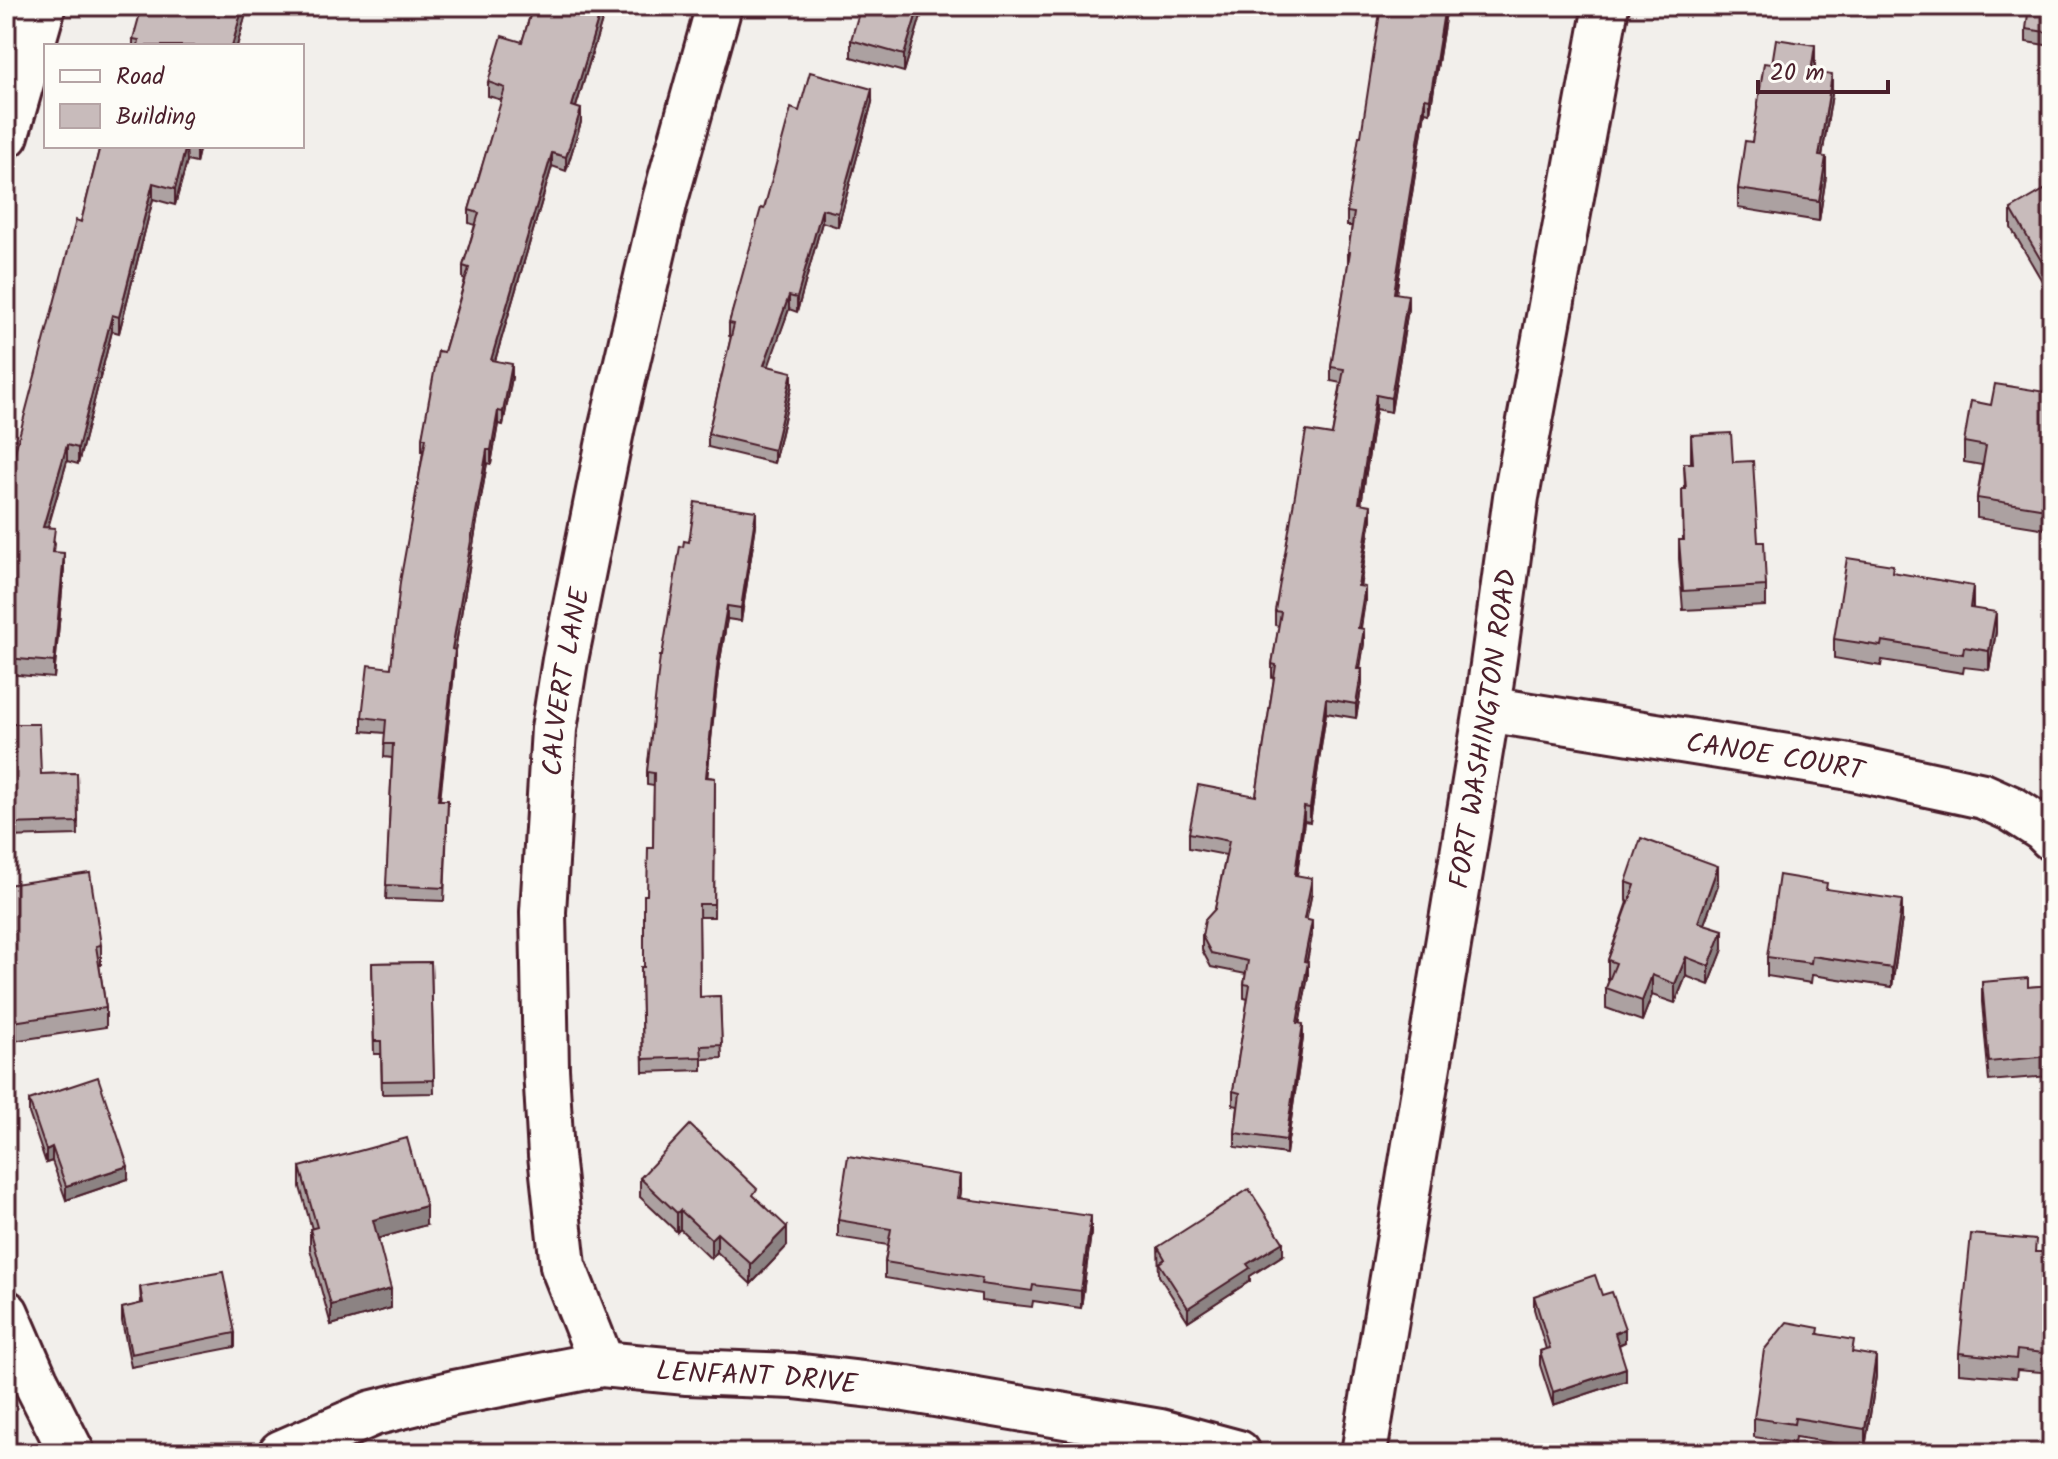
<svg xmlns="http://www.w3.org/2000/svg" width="2058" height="1459" viewBox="0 0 2058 1459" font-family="Kalam,sans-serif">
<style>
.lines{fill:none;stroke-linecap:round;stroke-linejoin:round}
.minor-casing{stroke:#4a1f2b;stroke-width:50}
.minor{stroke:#fdfcf7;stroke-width:44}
.wall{fill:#aca1a1;stroke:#4a1f2b;stroke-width:2}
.shaded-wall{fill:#8c8383;stroke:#4a1f2b;stroke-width:2}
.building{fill:#c8bbbb;stroke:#4a1f2b;stroke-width:2}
.labels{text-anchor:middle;stroke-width:6;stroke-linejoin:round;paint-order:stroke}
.street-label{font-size:28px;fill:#4a1f2b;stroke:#fdfcf7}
</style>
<rect width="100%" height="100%" fill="#f2efeb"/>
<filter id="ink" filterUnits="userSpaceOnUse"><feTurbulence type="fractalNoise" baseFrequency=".0125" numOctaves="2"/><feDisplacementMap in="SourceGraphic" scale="16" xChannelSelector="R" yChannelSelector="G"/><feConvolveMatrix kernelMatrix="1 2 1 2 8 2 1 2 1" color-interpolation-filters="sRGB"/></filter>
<g filter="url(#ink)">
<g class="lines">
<g class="minor-casing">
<g id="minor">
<polyline points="6,135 43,6"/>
<path id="s1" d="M1487,709L1844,766L1983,796L2012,809L2043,829L2052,838"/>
<polyline points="6,1313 35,1380 72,1453"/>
<path id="s2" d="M602,1364L563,1266L551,1155L546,1069L543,912L554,729L565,660L612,426L665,200L719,6"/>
<path id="s3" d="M281,1453L373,1413L454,1393L602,1364L687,1372L794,1376L906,1389L1160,1432L1238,1453"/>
<path id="s4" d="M1364,1453L1487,709L1516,497L1606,6"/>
</g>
</g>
<use href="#minor" class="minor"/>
</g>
<g class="wall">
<polygon points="248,6 237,46 133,46 133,39"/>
<polygon points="533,6 609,6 606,18 603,17 576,107 581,122 566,171 552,166 495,361 512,377 503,425 498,424 491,464 487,463 455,650 455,663 440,800 448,800 444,901 386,899 392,758 384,757 385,733 362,731 362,717 391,668 423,451 422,451 422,438 444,352 465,280 463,279 463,266 475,225 469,223 469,210 502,100 488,96 488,82 522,42"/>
<polygon points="924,6 904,72 851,57 851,40"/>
<polygon points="1447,6 1430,113 1425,112 1396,293 1408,309 1391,412 1376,409 1361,504 1371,519 1360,587 1365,601 1361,628 1364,643 1360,669 1362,683 1356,718 1326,713 1310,822 1304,821 1297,875 1312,892 1306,919 1312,935 1307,962 1308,976 1299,1024 1303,1038 1286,1154 1235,1147 1235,1133 1238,1106 1233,1105 1233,1091 1248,999 1244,998 1244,984 1246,974 1211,967 1202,950 1202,936 1215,909 1226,855 1189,848 1189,833 1256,796 1274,679 1272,678 1272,664 1279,626 1275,625 1275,611 1332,435 1341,383 1331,381 1331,367 1348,265 1348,252 1352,226 1347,226 1347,212 1361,136"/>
<polygon points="2052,6 2052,46 2026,42 2026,29"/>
<polygon points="1772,64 1815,64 1814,72 1832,94 1822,156 1826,176 1819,221 1738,208 1738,189 1752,142"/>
<polygon points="872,102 838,227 822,222 797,312 789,309 768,366 792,385 774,463 708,447 708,434 731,337 729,336 729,323 764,209 799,111"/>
<polygon points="100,146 200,146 196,163 187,161 175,205 153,199 119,333 112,331 78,464 67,461 48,528 55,544 54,552 64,569 54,678 6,674 6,486 81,222"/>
<polygon points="2052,188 2052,298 2011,228 2011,209"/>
<polygon points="2052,393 2052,433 2046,468 2052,469 2052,530 1977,518 1977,498 1982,465 1964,462 1964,442 1991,405"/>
<polygon points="1691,435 1733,462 1758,542 1766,586 1766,606 1683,610 1679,559 1679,540 1683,540 1682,489 1685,489 1684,463 1691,463"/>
<polygon points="756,525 741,621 727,619 718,672 707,777 715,778 714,917 699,917 700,997 720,996 722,1058 702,1059 702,1070 643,1072 641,967 644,967 647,895 653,848 654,786 647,785 647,772 662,656 689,542"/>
<polygon points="1893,573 1973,605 1973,608 1996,632 1989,670 1964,667 1963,673 1882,660 1881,666 1834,658 1834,639"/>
<polygon points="6,724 41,774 77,773 78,835 6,837"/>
<polygon points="1626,882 1718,885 1704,924 1723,949 1709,985 1686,976 1675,1003 1652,995 1642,1021 1606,1008 1606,988 1609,980 1608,980 1608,960 1628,902 1626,901"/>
<polygon points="6,885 101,945 101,965 99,965 106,1008 106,1027 6,1042"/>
<polygon points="1827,889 1902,919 1892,987 1812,975 1811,983 1767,976 1767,957"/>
<polygon points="431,962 434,1093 382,1094 381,1054 374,1054 372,963"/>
<polygon points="1982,982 2028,987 2052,985 2052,1098 2050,1076 1989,1081 1982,1002"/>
<polygon points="29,1100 128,1179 66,1200 52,1161 46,1163 29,1113"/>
<polygon points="300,1167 426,1225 378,1238 391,1308 331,1325 310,1249 310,1229 312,1229 300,1187"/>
<polygon points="640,1178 757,1199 787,1246 751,1284 717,1252 711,1259 680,1229 677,1232 640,1197"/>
<polygon points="961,1191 960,1198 1091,1233 1081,1308 1033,1301 1032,1307 981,1301 981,1294 885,1278 885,1262 888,1245 838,1237 838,1220"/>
<polygon points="1158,1247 1283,1255 1250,1276 1250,1281 1188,1321 1159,1276"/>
<polygon points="2036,1252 2052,1252 2052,1373 2017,1370 2016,1378 1959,1373 1959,1353"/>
<polygon points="140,1287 235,1333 235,1347 131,1367 122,1321 122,1308 141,1304"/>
<polygon points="1602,1295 1625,1342 1619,1345 1626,1381 1553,1405 1540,1365 1540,1351 1546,1349 1534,1309 1534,1296"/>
<polygon points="1819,1334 1854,1353 1876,1376 1865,1448 1795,1437 1794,1443 1754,1437 1754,1418"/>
</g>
<g class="shaded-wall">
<polygon points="243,6 248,6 237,46 232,46"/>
<polygon points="602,6 603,17 572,120 572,106"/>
<polygon points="919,6 924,6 904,72 904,55"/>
<polygon points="1445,6 1447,6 1430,113 1430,99"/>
<polygon points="1815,45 1815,64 1811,91 1811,72"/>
<polygon points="1832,75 1832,94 1819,175 1819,156"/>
<polygon points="872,89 872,102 838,227 838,213"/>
<polygon points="1425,98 1425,112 1394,307 1394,293"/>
<polygon points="581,109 581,122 566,171 566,157"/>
<polygon points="186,146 187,161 175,205 175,189"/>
<polygon points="196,146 200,146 196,163"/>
<polygon points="552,153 552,166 491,374 491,360"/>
<polygon points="1826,157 1826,176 1819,221 1819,201"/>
<polygon points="153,183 153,199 119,333 119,317"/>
<polygon points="822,209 822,222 797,312 797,298"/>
<polygon points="1408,295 1408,309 1391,412 1391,398"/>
<polygon points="789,296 789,309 764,379 764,365"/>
<polygon points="112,315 112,331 78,464 78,448"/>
<polygon points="512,364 512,377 503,425 503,412"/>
<polygon points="792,372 792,385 774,463 774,450"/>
<polygon points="1376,395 1376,409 1359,517 1359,503"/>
<polygon points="498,411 498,424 491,464 491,450"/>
<polygon points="2052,413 2052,433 2043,487 2043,468"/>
<polygon points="67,445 67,461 43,543 43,527"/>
<polygon points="487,450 487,463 455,650 455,663 438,813 438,800 452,649"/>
<polygon points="1371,505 1371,519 1358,600 1358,586"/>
<polygon points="756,511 756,525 741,621 741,608"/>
<polygon points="64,553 64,569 54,678 54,662"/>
<polygon points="1973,586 1973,605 1970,627 1970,608"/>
<polygon points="1365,587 1365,601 1358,642 1358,628"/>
<polygon points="727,606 727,619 718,672 706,790 706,777 718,659"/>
<polygon points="1996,612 1996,632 1989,670 1989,651"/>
<polygon points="1364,629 1364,643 1357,683 1357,669"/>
<polygon points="1362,669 1362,683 1356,718 1356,704"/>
<polygon points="1326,699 1326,713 1310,822 1310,808"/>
<polygon points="1304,807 1304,821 1295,889 1295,875"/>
<polygon points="1718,866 1718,885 1698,941 1698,922"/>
<polygon points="1312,878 1312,892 1304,933 1304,919"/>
<polygon points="1902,900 1902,919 1892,987 1892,968"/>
<polygon points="1312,921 1312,935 1304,975 1304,961"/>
<polygon points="1723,930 1723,949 1709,985 1709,966"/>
<polygon points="1686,957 1686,976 1675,1003 1675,984"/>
<polygon points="1308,962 1308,976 1297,1037 1297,1023"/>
<polygon points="1652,975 1652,995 1642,1021 1642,1001"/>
<polygon points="1303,1024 1303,1038 1286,1154 1286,1140"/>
<polygon points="52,1147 52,1161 46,1163 46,1150"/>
<polygon points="128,1166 128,1179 66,1200 66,1186"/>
<polygon points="961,1175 961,1191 957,1215 957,1198"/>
<polygon points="426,1206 426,1225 373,1240 373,1220"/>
<polygon points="680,1210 680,1229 677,1232 677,1213"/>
<polygon points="1091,1216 1091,1233 1081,1308 1081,1291"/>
<polygon points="787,1227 787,1246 751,1284 751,1264"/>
<polygon points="717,1233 717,1252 711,1259 711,1239"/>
<polygon points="1283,1242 1283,1255 1250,1276 1250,1281 1188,1321 1188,1308 1247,1264"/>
<polygon points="391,1289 391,1308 331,1325 331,1305"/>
<polygon points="1625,1329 1625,1342 1615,1346 1615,1333"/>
<polygon points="1876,1356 1876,1376 1865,1448 1865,1429"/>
<polygon points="1626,1368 1626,1381 1553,1405 1553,1392"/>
</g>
<g class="building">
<polygon points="142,6 243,6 232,46 138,46 139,40 133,39"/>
<polygon points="533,6 602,6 572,106 581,109 566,157 552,153 491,360 512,364 503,412 498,411 491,450 487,450 452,649 455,650 438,800 448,800 444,888 386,885 393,744 384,744 386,720 362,717 368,665 391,668 400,582 426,438 422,438 438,351 444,352 469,268 463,266 479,213 469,210 505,88 488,82 502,36 522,42"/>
<polygon points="861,6 919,6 904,55 851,40"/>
<polygon points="1381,6 1445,6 1430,99 1425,98 1394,293 1408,295 1391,398 1376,395 1359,503 1371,505 1358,586 1365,587 1358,628 1364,629 1357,669 1362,669 1356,704 1326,699 1310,808 1304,807 1295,875 1312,878 1304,919 1312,921 1304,961 1308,962 1297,1023 1303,1024 1286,1140 1235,1133 1240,1093 1233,1091 1250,985 1244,984 1248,961 1211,953 1202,936 1205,920 1215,909 1229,841 1189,833 1198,785 1256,796 1276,665 1272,664 1281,612 1275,611 1306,431 1332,435 1344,369 1331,367 1350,252 1348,252 1354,213 1347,212 1359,136 1361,136"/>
<polygon points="2029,6 2052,6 2052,33 2026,29"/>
<polygon points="1776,39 1815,45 1811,72 1832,75 1819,156 1826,157 1819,201 1738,189 1745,141 1752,142 1764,63 1772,64"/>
<polygon points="810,72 872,89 838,213 822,209 797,298 789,296 764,365 792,372 774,450 708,434 734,324 729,323 761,208 764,209 791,108 799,111"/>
<polygon points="100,146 186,146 175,189 153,183 119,317 112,315 78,448 67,445 43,527 55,528 52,552 64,553 54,662 6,658 6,486 76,220 81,222"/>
<polygon points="2051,186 2052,188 2052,279 2011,209"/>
<polygon points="1995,384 2052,393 2052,413 2043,468 2052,469 2052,510 1977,498 1986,446 1964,442 1971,401 1991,405"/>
<polygon points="1731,433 1733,462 1753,461 1758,542 1764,542 1766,586 1683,591 1679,540 1684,540 1682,489 1686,489 1684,463 1693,463 1691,435"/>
<polygon points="695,502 756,511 741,608 727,606 718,659 706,777 715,778 714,904 699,904 700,997 720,996 722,1045 701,1046 702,1057 643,1059 641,967 644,967 644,895 647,895 648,848 653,848 654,773 647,772 660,656 662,656 680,546 683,547 684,541 689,542"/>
<polygon points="1847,558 1893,565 1892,572 1973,586 1970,608 1996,612 1989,651 1964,647 1963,654 1882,641 1881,646 1834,639"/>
<polygon points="6,724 39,724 41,774 77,773 78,822 6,824"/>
<polygon points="1641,838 1718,866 1698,922 1723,930 1709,966 1686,957 1675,984 1652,975 1642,1001 1606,988 1616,963 1608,960 1635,885 1626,882"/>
<polygon points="90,873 101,945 96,946 106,1008 6,1023 6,885"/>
<polygon points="1779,875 1827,883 1826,889 1902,900 1892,968 1812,956 1811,963 1767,957"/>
<polygon points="431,962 434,1080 382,1081 381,1041 374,1041 372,963"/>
<polygon points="2028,978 2028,987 2052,985 2052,1079 2050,1056 1989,1062 1982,982"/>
<polygon points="98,1077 128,1166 66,1186 52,1147 46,1150 29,1100"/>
<polygon points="690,1125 757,1189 753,1195 787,1227 751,1264 717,1233 711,1239 680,1210 677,1213 640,1178"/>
<polygon points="407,1138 426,1206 373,1220 391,1289 331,1305 310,1229 317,1227 300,1167"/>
<polygon points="848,1156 961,1175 957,1198 1091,1216 1081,1291 1033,1285 1032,1291 981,1284 982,1278 885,1262 891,1229 838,1220"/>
<polygon points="1249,1189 1283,1242 1247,1264 1250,1268 1188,1308 1159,1263 1165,1259 1158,1247"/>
<polygon points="1971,1234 2036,1240 2035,1252 2052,1252 2052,1354 2017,1350 2016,1359 1959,1353"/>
<polygon points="223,1272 235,1333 131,1354 122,1308 143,1303 140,1287"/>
<polygon points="1595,1275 1602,1295 1612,1292 1625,1329 1615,1333 1626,1368 1553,1392 1540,1351 1550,1348 1534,1296"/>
<polygon points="1787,1322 1819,1328 1818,1334 1854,1340 1852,1352 1876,1356 1865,1429 1795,1418 1794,1424 1754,1418 1764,1350"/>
</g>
</g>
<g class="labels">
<g class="street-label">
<text dy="10" stroke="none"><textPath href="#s2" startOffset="692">CALVERT LANE</textPath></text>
<text dy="10" stroke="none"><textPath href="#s4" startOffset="734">FORT WASHINGTON ROAD</textPath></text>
<text dy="10" stroke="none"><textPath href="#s1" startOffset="292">CANOE COURT</textPath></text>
<text dy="10" stroke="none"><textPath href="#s3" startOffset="490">LENFANT DRIVE</textPath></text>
</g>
</g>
<rect width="2058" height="1459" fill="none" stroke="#fdfcf7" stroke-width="32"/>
<rect x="16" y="16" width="2026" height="1427" fill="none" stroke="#4a1f2b" stroke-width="3" filter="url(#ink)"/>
<rect x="44" y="44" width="260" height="104" fill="#fdfcf7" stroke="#b5a4a5" stroke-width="2"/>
<rect x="60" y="70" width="40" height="12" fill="#fdfcf7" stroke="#b5a4a5" stroke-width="2"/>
<text x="116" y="84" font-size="24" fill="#4a1f2b">Road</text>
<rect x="60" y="104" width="40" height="24" fill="#c8bbbb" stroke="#b5a4a5" stroke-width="2"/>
<text x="116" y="124" font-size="24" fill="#4a1f2b">Building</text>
<path d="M1758 80v12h130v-12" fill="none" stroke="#4a1f2b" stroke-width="4"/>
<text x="1770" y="80" font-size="24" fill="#4a1f2b" stroke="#fdfcf7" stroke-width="6" paint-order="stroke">20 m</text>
</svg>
